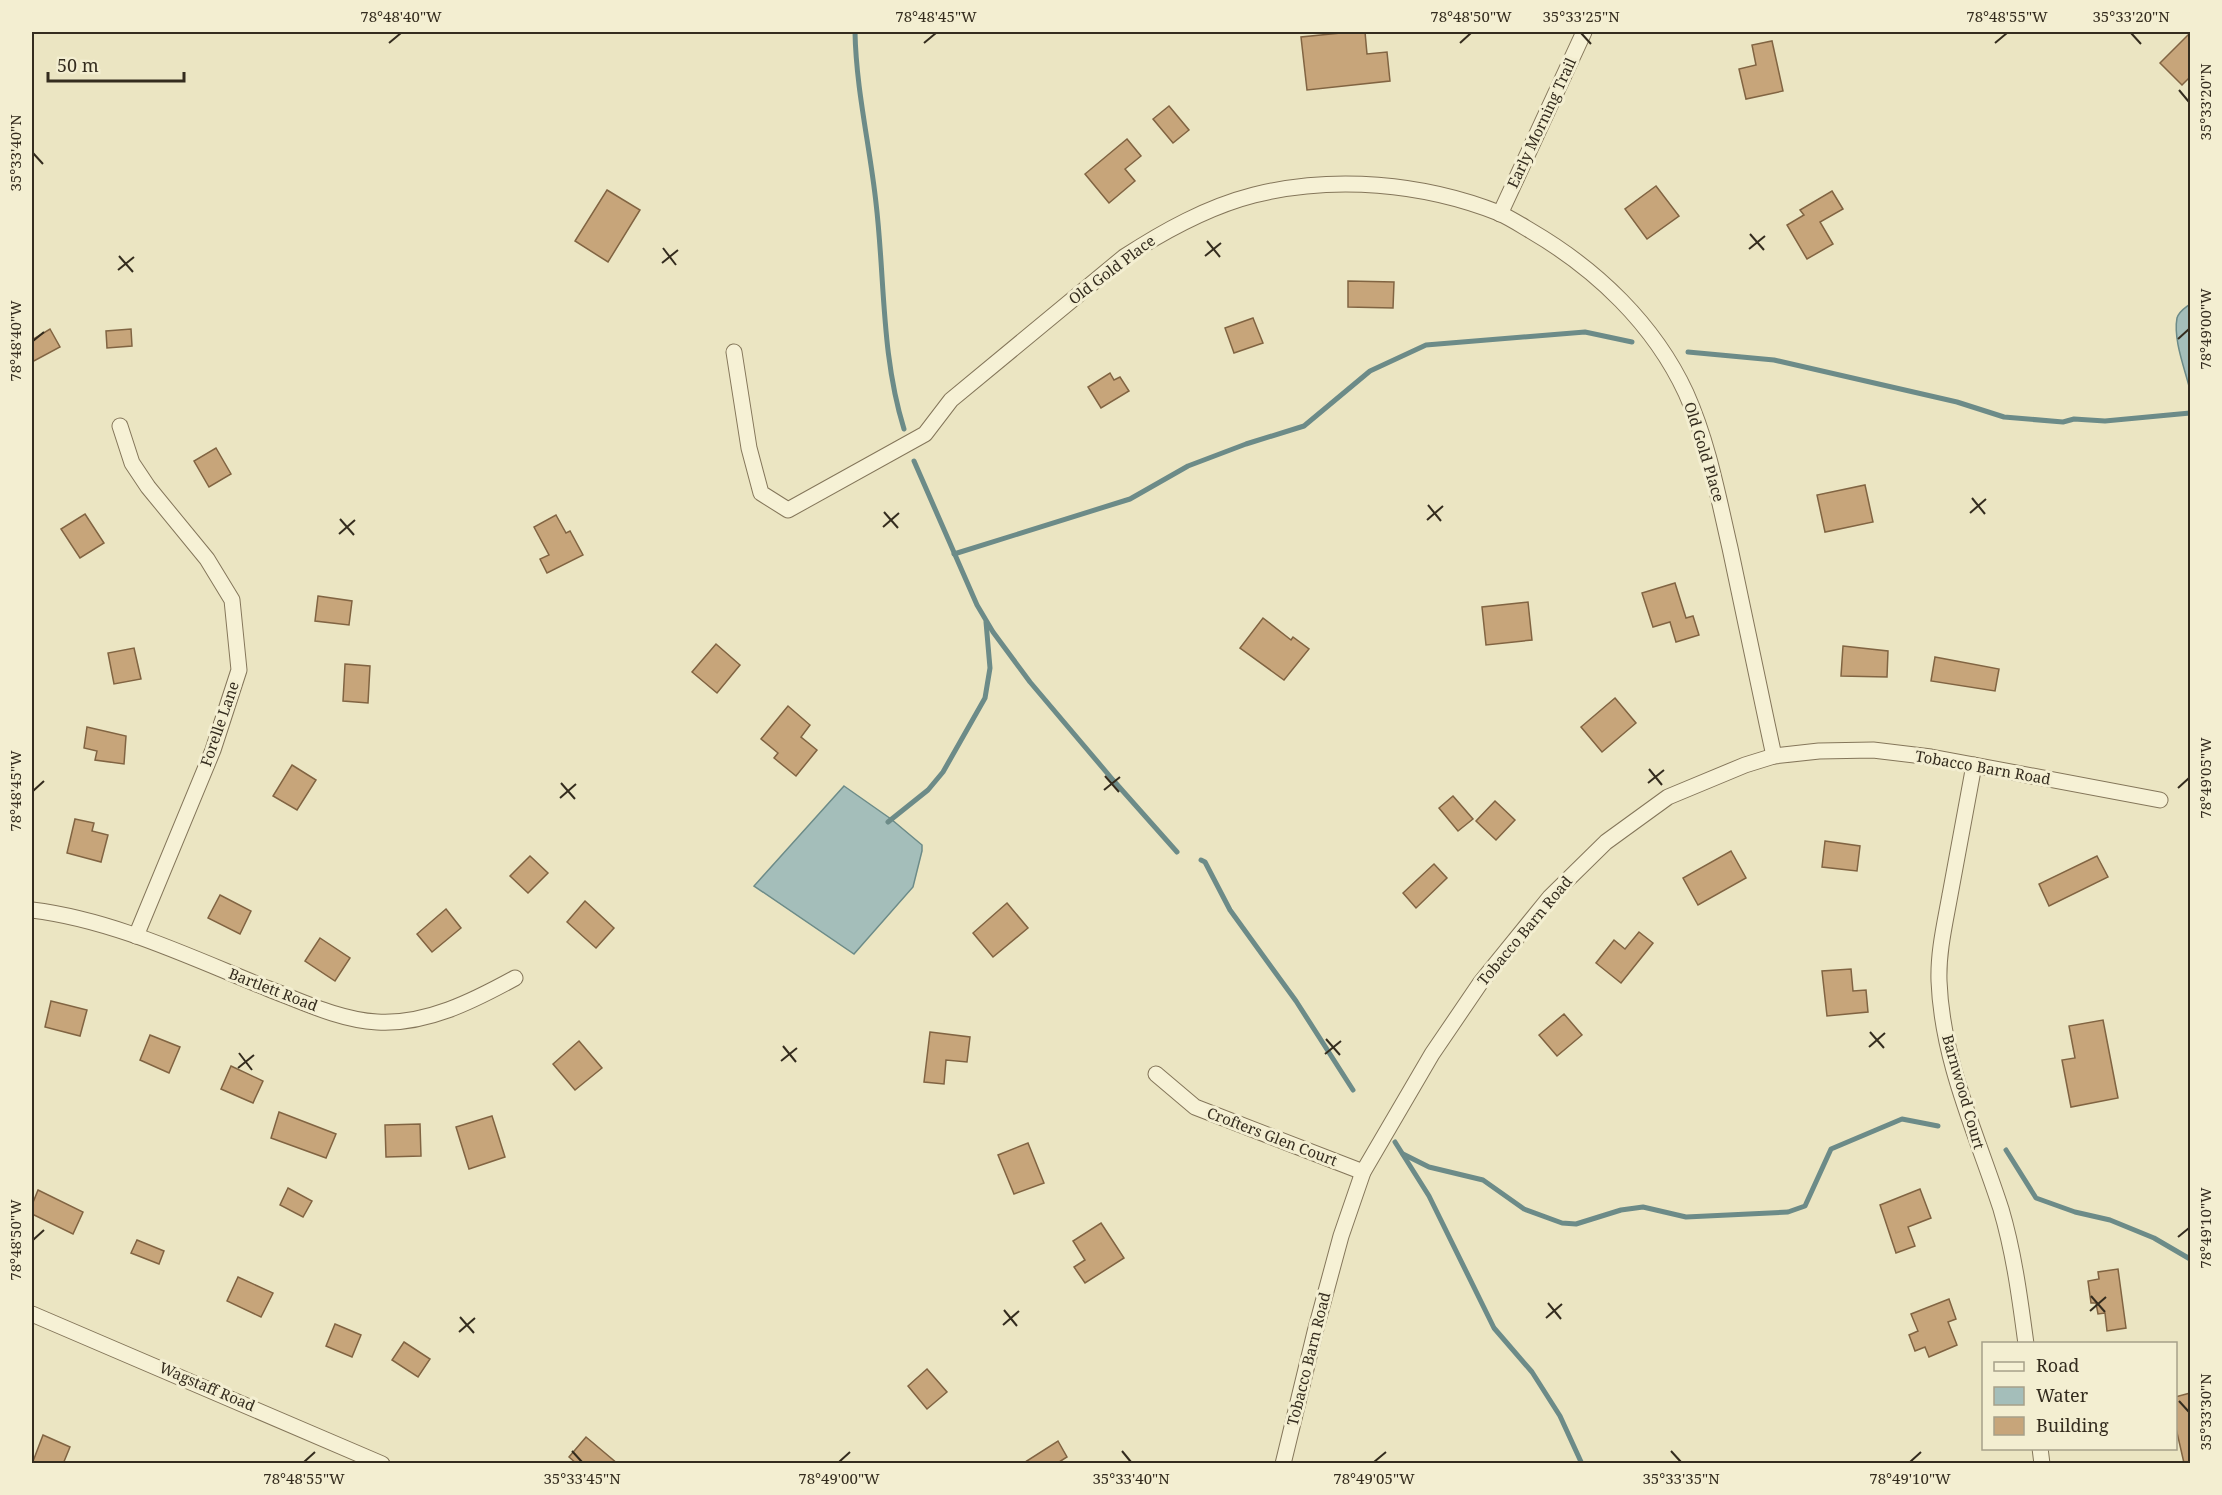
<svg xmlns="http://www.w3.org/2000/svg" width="2222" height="1495" viewBox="0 0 2222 1495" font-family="'Noto Serif',serif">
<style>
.water{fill:#a4beba;stroke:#6c8b88;stroke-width:1.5}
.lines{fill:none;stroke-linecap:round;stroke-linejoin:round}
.stream{stroke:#6c8b88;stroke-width:5}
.building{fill:#c7a57a;stroke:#816442;stroke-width:1.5}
.minor-casing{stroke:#84765a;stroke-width:17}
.minor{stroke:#f6f1d5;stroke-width:15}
.ticks{fill:none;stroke:#342c1e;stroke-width:2}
.labels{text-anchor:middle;stroke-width:6;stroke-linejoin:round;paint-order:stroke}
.street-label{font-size:15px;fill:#342c1e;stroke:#f3eed1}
.neatline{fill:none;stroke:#342c1e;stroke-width:2}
.ticks-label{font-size:15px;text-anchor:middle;fill:#342c1e}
</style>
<rect width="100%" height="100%" fill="#ebe5c2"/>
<g class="water">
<path d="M2190,304V390C2185,369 2173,340 2177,318C2179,311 2185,308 2190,304Z"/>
<polygon points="844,786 891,819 922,845 922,851 913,887 854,954 754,886"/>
</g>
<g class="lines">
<g class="stream">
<path d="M855,32C856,89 870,147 876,203C885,279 881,355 904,429"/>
<polyline points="1688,352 1774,360 1957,402 2004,417 2063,422 2074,419 2105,421 2190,413"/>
<polyline points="914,461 977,605 993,632 1030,682 1113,780 1177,852"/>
<polyline points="954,554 1130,499 1188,466 1246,444 1304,426 1370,371 1426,345 1585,332 1632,342"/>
<polyline points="888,822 928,790 943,772 985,698 990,668 986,622"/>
<polyline points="1201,860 1205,862 1230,910 1296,1001 1353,1090"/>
<polyline points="1395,1142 1429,1196 1494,1328 1532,1372 1560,1416 1582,1464"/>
<polyline points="2006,1150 2036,1198 2075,1212 2110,1220 2154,1238 2190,1259"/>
<polyline points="1403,1154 1429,1167 1483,1180 1524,1209 1562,1223 1576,1224 1621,1210 1643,1207 1686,1217 1788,1212 1805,1206 1831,1149 1902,1119 1938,1126"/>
</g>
</g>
<g class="building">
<polygon points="1351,32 1365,32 1367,54 1387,52 1390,81 1307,90 1301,37"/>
<polygon points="2190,33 2190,77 2182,85 2160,63"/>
<polygon points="1772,41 1783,91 1746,99 1739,69 1756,65 1752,45"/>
<polygon points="1169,106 1189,130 1173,143 1153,119"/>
<polygon points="1127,139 1141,156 1125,169 1135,181 1109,203 1085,174"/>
<polygon points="1656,186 1679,216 1647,239 1625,209"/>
<polygon points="607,190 640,210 608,262 575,241"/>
<polygon points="1832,191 1843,209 1820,222 1833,244 1807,259 1787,225 1804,215 1800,210"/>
<polygon points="1348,281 1394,282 1393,308 1348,307"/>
<polygon points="1253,318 1263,343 1234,353 1225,328"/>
<polygon points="50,329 60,347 32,362 32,340"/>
<polygon points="131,329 132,346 107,348 106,331"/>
<polygon points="1110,373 1114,380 1120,377 1129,391 1101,408 1088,387"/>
<polygon points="216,448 231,474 209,487 194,461"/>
<polygon points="1865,485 1873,522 1825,532 1817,495"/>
<polygon points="85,514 104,543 80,558 61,529"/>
<polygon points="556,515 566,533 570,531 583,555 547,573 540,559 549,555 534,527"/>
<polygon points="1675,583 1686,618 1693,616 1699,635 1676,642 1670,622 1653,627 1642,593"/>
<polygon points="318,596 352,601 349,625 315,621"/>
<polygon points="1528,602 1532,640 1486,645 1482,607"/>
<polygon points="1263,618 1291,640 1293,637 1309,649 1284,680 1240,648"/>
<polygon points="716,644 740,665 717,693 692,672"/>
<polygon points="1843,646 1888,651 1887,677 1841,676"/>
<polygon points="134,648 141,679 114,684 108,653"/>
<polygon points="1935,657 1999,669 1995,691 1931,681"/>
<polygon points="345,664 370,666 368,703 343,701"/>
<polygon points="1615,698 1636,723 1602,752 1581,727"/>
<polygon points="788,706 810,725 801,737 817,750 796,776 774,758 778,753 761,739"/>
<polygon points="87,727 126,736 124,764 95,760 97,751 84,748"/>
<polygon points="292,765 316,780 297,810 273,796"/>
<polygon points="1453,796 1473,819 1458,831 1439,808"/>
<polygon points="1495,801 1515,820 1496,840 1476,821"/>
<polygon points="75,819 94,823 92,831 108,835 101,862 67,853"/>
<polygon points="1825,841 1860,846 1857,871 1822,867"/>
<polygon points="1731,851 1746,878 1698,905 1683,878"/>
<polygon points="530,856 548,873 528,893 510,876"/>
<polygon points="2097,856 2108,877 2049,906 2039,884"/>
<polygon points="1434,864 1447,878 1416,908 1403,893"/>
<polygon points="220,895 251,911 240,934 208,918"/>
<polygon points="585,901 614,928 596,948 567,922"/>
<polygon points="1007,903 1028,928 993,957 973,933"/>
<polygon points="446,909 461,928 432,952 417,934"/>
<polygon points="1639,932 1653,943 1621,983 1596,963 1614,940 1625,949"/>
<polygon points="320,938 350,958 335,981 305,961"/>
<polygon points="1851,969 1853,991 1866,990 1868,1012 1827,1016 1822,971"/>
<polygon points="51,1001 87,1010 80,1036 45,1027"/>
<polygon points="1564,1014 1582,1035 1557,1056 1539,1035"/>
<polygon points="2103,1020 2118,1098 2071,1107 2062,1060 2075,1058 2069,1026"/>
<polygon points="930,1032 970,1037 967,1062 946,1060 944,1084 924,1082"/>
<polygon points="150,1035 180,1047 169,1073 140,1060"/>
<polygon points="579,1041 602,1068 575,1090 553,1064"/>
<polygon points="231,1066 263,1081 253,1103 221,1089"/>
<polygon points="279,1112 336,1134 326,1158 271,1138"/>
<polygon points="492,1116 505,1157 469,1169 456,1127"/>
<polygon points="420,1124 421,1156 386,1157 385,1125"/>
<polygon points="1028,1143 1044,1183 1014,1194 998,1155"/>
<polygon points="288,1188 312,1201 303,1217 280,1205"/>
<polygon points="1920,1189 1931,1218 1908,1227 1915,1246 1896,1253 1880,1205"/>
<polygon points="38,1190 83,1212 73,1234 32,1214 32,1205"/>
<polygon points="1101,1223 1124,1258 1085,1283 1074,1267 1085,1260 1073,1241"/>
<polygon points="137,1240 164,1251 159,1264 131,1253"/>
<polygon points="2118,1269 2126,1328 2107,1331 2105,1313 2098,1314 2096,1303 2091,1303 2088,1281 2099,1279 2098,1272"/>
<polygon points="238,1277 273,1293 261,1317 227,1301"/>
<polygon points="1949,1299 1956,1319 1948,1322 1957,1345 1929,1357 1925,1347 1915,1351 1909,1335 1918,1331 1911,1314"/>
<polygon points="335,1324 361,1335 352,1357 326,1346"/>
<polygon points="404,1342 430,1359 418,1377 392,1360"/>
<polygon points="927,1369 947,1392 927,1409 908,1386"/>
<polygon points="2190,1393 2190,1463 2184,1463 2175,1424 2175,1397"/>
<polygon points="43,1435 70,1447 63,1464 32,1464"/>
<polygon points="586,1437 618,1464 577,1464 569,1457"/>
<polygon points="1058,1441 1067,1457 1056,1464 1022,1464"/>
</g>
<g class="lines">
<g class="minor-casing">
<g id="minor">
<polyline points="1500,214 1584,32"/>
<path d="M734,352L749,448L761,493L788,510L925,434L951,400L1124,257C1164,231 1207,207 1254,195C1334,175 1423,183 1499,213C1510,218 1521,225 1531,231C1596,269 1654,324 1686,393C1708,442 1718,496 1730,548C1745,618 1759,687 1774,756"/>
<polyline points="120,426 132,463 148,487 207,559 232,600 239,670 213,750 136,936"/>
<path d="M1974,765C1966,809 1958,852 1950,895C1945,923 1938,952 1939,981C1942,1061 1977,1135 2001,1209C2014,1253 2020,1299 2026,1344"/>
<path d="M32,910C114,920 192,958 269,989C303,1002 340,1020 377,1022C426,1025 473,1001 515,978"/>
<polyline points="1156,1074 1195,1107 1363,1172"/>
<polyline points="32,1314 382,1464"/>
<polyline points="2040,1448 2042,1464"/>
<polyline points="1283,1464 1315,1332 1341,1236 1363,1172 1432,1054 1481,982 1550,897 1606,842 1668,797 1745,765 1774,756 1819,751 1873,750 1931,757 2160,800"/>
</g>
</g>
<use href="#minor" class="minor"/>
</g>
<path class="ticks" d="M1581,33L1591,44M2131,33L2141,44M389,43L401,33M924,43L936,33M1460,43L1471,33M1995,43L2007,33M2179,90L2189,102M33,153L43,164M1750,234L1764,250M1207,241L1220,257M663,248L676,265M1749,249L1765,236M119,256L133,272M1205,256L1221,243M662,263L678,250M118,270L134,257M2178,339L2189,329M33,341L44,332M1972,498L1985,514M1428,505L1441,521M884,512L898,528M1970,513L1986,499M340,519L354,535M1427,520L1443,506M883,527L899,513M339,534L355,520M1649,769L1662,785M1105,776L1119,792M561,783L575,799M1648,783L1664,770M2178,788L2189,778M1104,790L1120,777M33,791L44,781M560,798L576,784M1870,1032L1884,1048M1326,1039L1340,1055M783,1046L796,1062M1869,1047L1885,1033M239,1053L252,1070M1325,1054L1341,1041M781,1061L797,1048M238,1068L254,1055M2178,1237L2189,1228M33,1240L44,1230M2091,1296L2105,1312M1548,1303L1561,1319M1004,1310L1017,1326M2090,1311L2106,1297M460,1317L474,1333M1546,1318L1562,1304M1003,1325L1019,1311M459,1332L475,1318M2179,1401L2189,1412M572,1451L582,1462M1122,1451L1131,1462M1671,1451L1681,1462M304,1462L315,1452M839,1462L850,1452M1374,1462L1386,1452M1910,1462L1921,1452"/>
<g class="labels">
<g class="street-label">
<text transform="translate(1542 123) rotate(-65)" y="5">Early Morning Trail</text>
<text transform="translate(1112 270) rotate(-37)" y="5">Old Gold Place</text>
<text transform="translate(1704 452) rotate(73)" y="5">Old Gold Place</text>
<text transform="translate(220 724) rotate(-71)" y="5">Forelle Lane</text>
<text transform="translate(1983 768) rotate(10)" y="5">Tobacco Barn Road</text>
<text transform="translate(1525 931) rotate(-50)" y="5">Tobacco Barn Road</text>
<text transform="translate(273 990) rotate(21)" y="5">Bartlett Road</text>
<text transform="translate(1963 1092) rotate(74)" y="5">Barnwood Court</text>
<text transform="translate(1272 1137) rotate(21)" y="5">Crofters Glen Court</text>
<text transform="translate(1309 1359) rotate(-76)" y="5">Tobacco Barn Road</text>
<text transform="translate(207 1387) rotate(23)" y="5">Wagstaff Road</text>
</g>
</g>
<rect width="2222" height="1495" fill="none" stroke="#f3eed1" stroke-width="66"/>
<rect x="1982" y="1342" width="195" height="108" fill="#f3eed1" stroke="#a7a089" stroke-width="1.5"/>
<rect x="1994" y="1362" width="30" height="9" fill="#f6f1d5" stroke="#a7a089" stroke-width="1.5"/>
<text x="2036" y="1372" font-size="18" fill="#342c1e">Road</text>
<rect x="1994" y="1387" width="30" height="18" fill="#a4beba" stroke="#a7a089" stroke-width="1.5"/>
<text x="2036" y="1402" font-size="18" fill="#342c1e">Water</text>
<rect x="1994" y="1417" width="30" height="18" fill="#c7a57a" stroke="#a7a089" stroke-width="1.5"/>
<text x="2036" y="1432" font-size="18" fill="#342c1e">Building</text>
<path d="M48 72v9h136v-9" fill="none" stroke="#342c1e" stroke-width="3"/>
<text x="57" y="72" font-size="18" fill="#342c1e" stroke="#f3eed1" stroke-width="4.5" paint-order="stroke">50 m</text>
<rect x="33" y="33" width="2156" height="1429" class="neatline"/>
<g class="ticks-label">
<text x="401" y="22">78°48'40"W</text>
<text x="936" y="22">78°48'45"W</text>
<text x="1471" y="22">78°48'50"W</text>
<text x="1581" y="22">35°33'25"N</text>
<text x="2007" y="22">78°48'55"W</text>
<text x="2131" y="22">35°33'20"N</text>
<text transform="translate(2206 102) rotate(-90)" y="5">35°33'20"N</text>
<text transform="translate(16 153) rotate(-90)" y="5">35°33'40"N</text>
<text transform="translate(2206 329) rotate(-90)" y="5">78°49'00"W</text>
<text transform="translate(16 341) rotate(-90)" y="5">78°48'40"W</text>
<text transform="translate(2206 778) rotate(-90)" y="5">78°49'05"W</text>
<text transform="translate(16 791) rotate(-90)" y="5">78°48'45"W</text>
<text transform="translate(2206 1228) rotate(-90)" y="5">78°49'10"W</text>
<text transform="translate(16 1240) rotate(-90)" y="5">78°48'50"W</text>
<text transform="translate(2206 1412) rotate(-90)" y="5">35°33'30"N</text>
<text x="304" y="1484">78°48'55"W</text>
<text x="582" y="1484">35°33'45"N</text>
<text x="839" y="1484">78°49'00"W</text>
<text x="1131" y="1484">35°33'40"N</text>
<text x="1374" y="1484">78°49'05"W</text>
<text x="1681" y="1484">35°33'35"N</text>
<text x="1910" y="1484">78°49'10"W</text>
</g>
</svg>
